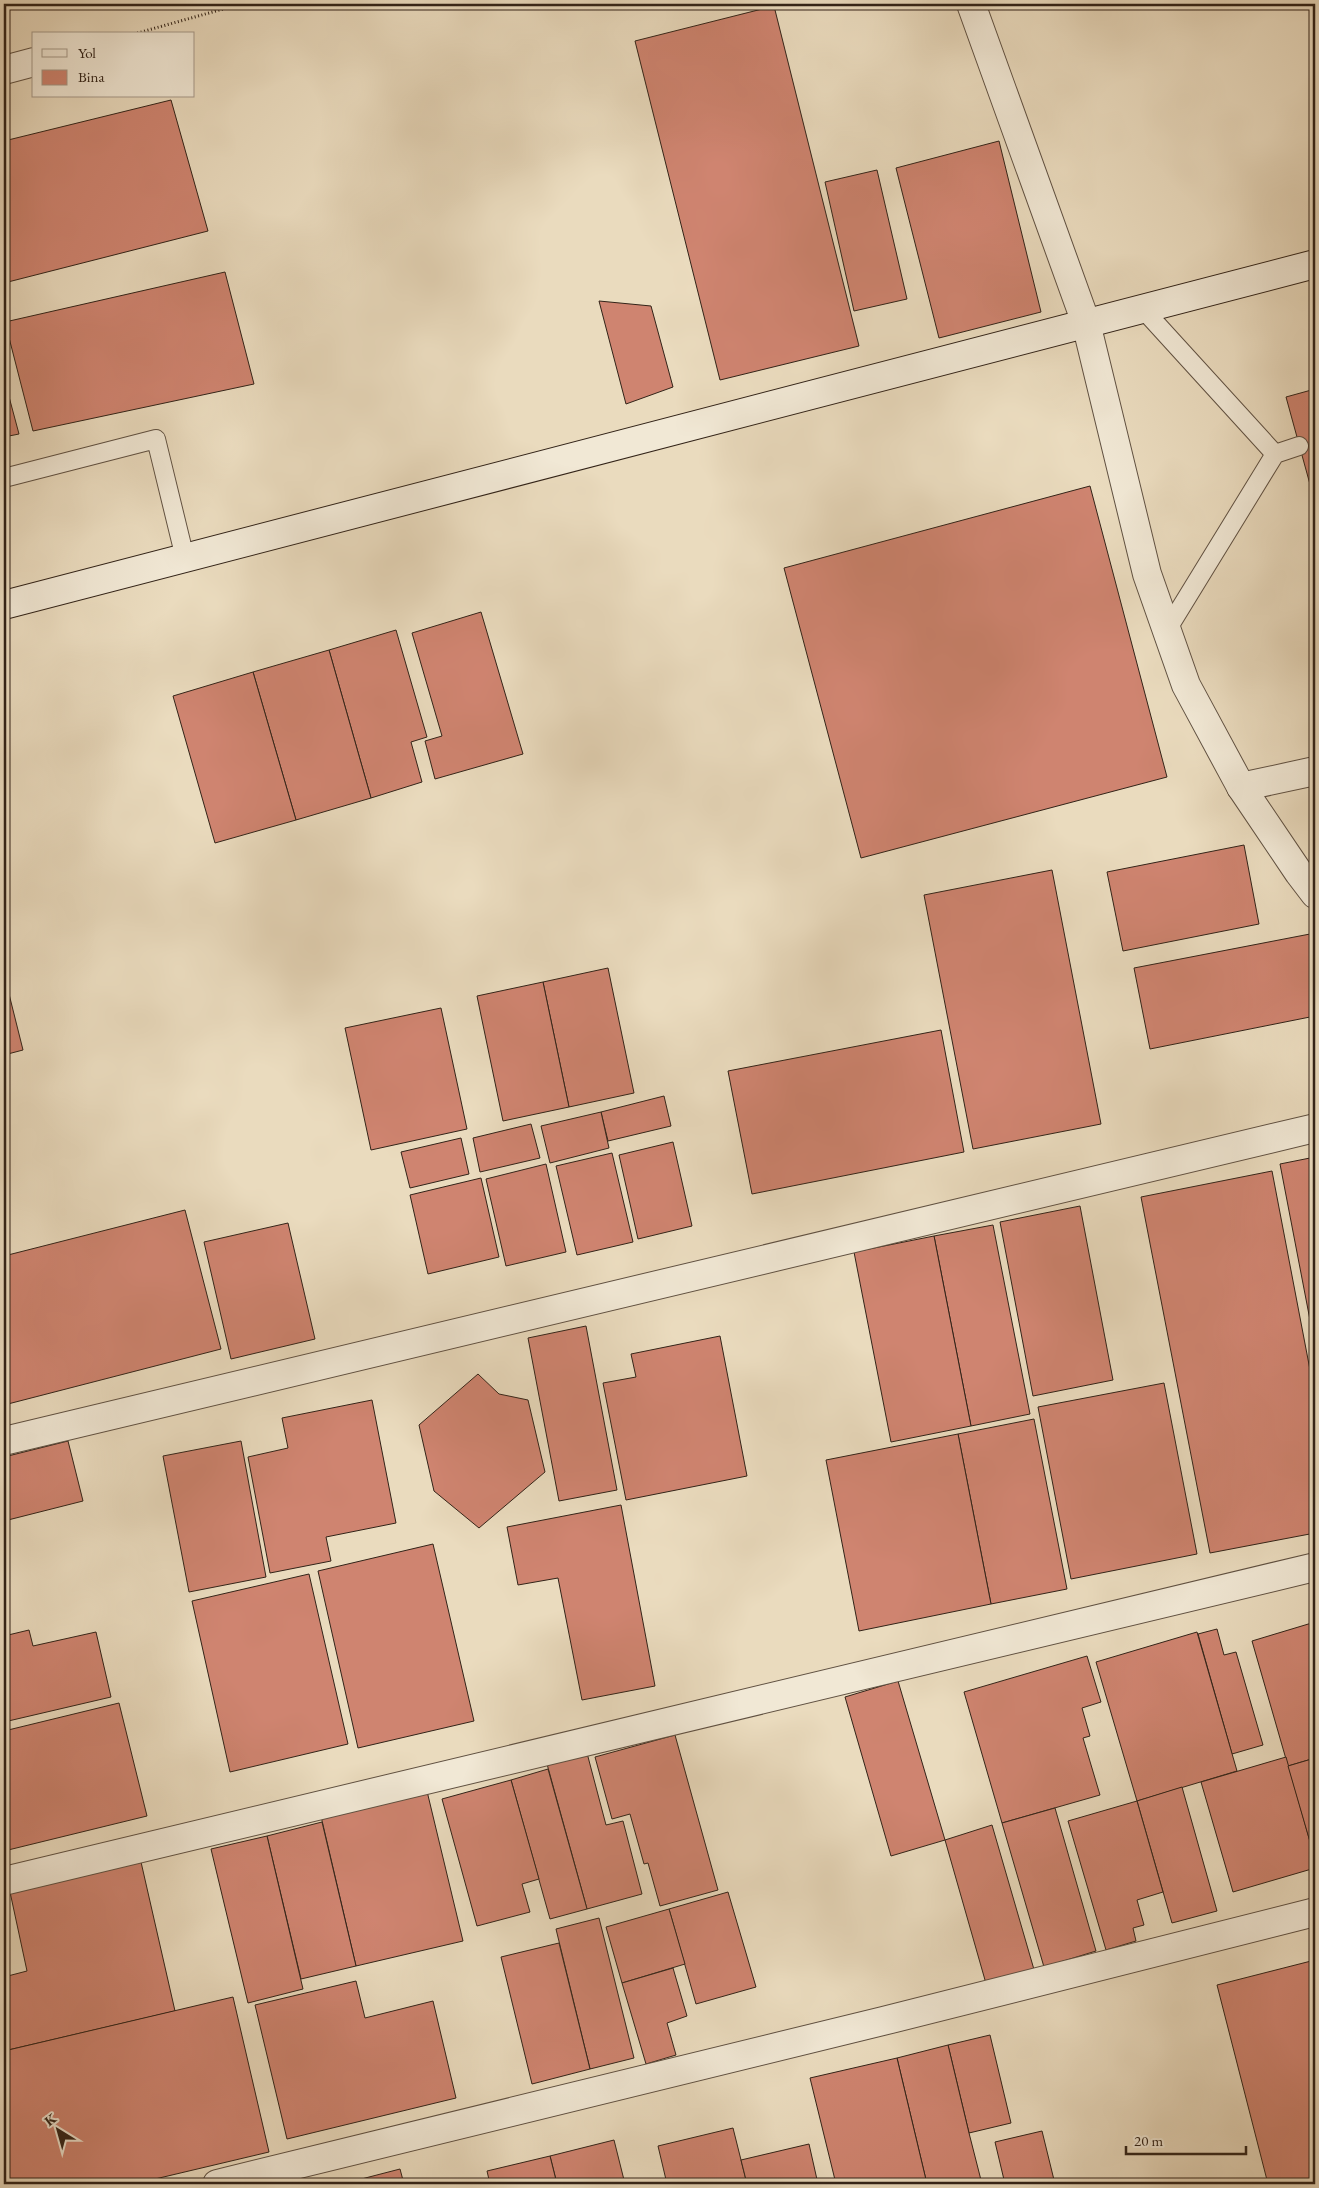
<svg xmlns="http://www.w3.org/2000/svg" width="1319" height="2188" viewBox="0 0 1319 2188" font-family="'EB Garamond',serif">
<style>
.building{fill:#cf8470;stroke:#322318}
.lines{fill:none;stroke-linecap:round;stroke-linejoin:round}
.service-casing{stroke:#605142;stroke-width:20}
.minor-casing{stroke:#605142;stroke-width:30}
.secondary-casing{stroke:#322318;stroke-width:30}
.path{stroke:#322318;stroke-width:3;stroke-dasharray:1 2.5;stroke-linecap:butt}
.service{stroke:#f1e8d5;stroke-width:18}
.minor{stroke:#f1e8d5;stroke-width:28}
.secondary{stroke:#f1e8d5;stroke-width:28}
</style>
<rect width="100%" height="100%" fill="#eadbbe"/>
<filter id="stains"><feTurbulence type="fractalNoise" baseFrequency=".004" numOctaves="4"/><feColorMatrix values="0 0 0 0 .2 0 0 0 0 .09 0 0 0 0 .02 0 0 0 .5 -.17"/></filter>
<radialGradient id="worn" r=".72"><stop offset=".6" stop-color="#630" stop-opacity="0"/><stop offset="1" stop-color="#630" stop-opacity=".3"/></radialGradient>
<g class="building">
<polygon points="774,6 859,346 720,380 635,41"/>
<polygon points="171,100 208,231 4,283 4,141"/>
<polygon points="999,141 1041,312 939,338 896,168"/>
<polygon points="877,170 907,299 854,311 825,182"/>
<polygon points="225,272 254,384 33,431 5,322"/>
<polygon points="599,301 651,306 673,387 626,404"/>
<polygon points="4,378 19,434 4,437"/>
<polygon points="1315,389 1315,487 1311,488 1286,397"/>
<polygon points="1090,486 1167,777 861,858 784,568"/>
<polygon points="481,612 523,754 435,779 425,741 442,736 412,633"/>
<polygon points="396,630 427,737 411,742 422,782 371,798 329,650"/>
<polygon points="329,650 371,798 296,820 253,672"/>
<polygon points="253,672 296,820 215,843 173,696"/>
<polygon points="1244,845 1259,924 1123,951 1107,872"/>
<polygon points="1052,870 1101,1124 973,1149 924,895"/>
<polygon points="1310,934 1315,961 1315,1016 1150,1049 1134,968"/>
<polygon points="608,968 634,1093 569,1107 543,982"/>
<polygon points="4,974 23,1050 4,1055"/>
<polygon points="543,982 569,1107 503,1121 477,996"/>
<polygon points="441,1008 467,1129 371,1150 345,1028"/>
<polygon points="941,1030 964,1152 752,1194 728,1071"/>
<polygon points="664,1096 671,1126 608,1141 601,1112"/>
<polygon points="601,1112 609,1148 550,1163 541,1126"/>
<polygon points="531,1124 540,1158 480,1172 473,1138"/>
<polygon points="461,1138 469,1174 410,1188 401,1152"/>
<polygon points="673,1142 692,1226 638,1239 619,1155"/>
<polygon points="612,1153 633,1242 577,1255 556,1166"/>
<polygon points="1315,1157 1315,1319 1310,1320 1280,1164"/>
<polygon points="546,1164 566,1252 506,1266 486,1179"/>
<polygon points="1272,1171 1315,1396 1315,1533 1210,1553 1141,1197"/>
<polygon points="481,1178 499,1257 428,1274 410,1195"/>
<polygon points="1080,1206 1113,1380 1033,1396 1000,1222"/>
<polygon points="185,1210 221,1349 4,1405 4,1256"/>
<polygon points="288,1223 315,1339 231,1359 204,1242"/>
<polygon points="993,1225 1030,1414 971,1426 934,1236"/>
<polygon points="934,1236 971,1426 891,1442 854,1252"/>
<polygon points="586,1326 617,1490 559,1501 528,1338"/>
<polygon points="720,1336 747,1476 626,1500 603,1383 636,1377 631,1354"/>
<polygon points="478,1374 499,1394 528,1400 545,1472 479,1528 434,1491 419,1425"/>
<polygon points="1164,1383 1197,1554 1071,1579 1038,1407"/>
<polygon points="372,1400 396,1523 326,1537 331,1561 270,1573 248,1457 288,1448 282,1418"/>
<polygon points="1034,1419 1067,1589 991,1604 958,1434"/>
<polygon points="958,1434 991,1604 859,1631 826,1460"/>
<polygon points="68,1441 83,1501 4,1521 4,1457"/>
<polygon points="241,1441 266,1577 189,1592 163,1456"/>
<polygon points="621,1505 655,1686 582,1700 558,1578 518,1585 507,1527"/>
<polygon points="433,1544 474,1721 358,1748 318,1571"/>
<polygon points="309,1574 348,1744 230,1772 192,1601"/>
<polygon points="1315,1622 1315,1758 1288,1766 1252,1641"/>
<polygon points="1217,1629 1224,1655 1236,1652 1263,1745 1232,1754 1198,1634"/>
<polygon points="29,1630 33,1646 96,1632 111,1697 4,1722 4,1636"/>
<polygon points="1197,1632 1237,1771 1137,1801 1096,1662"/>
<polygon points="1087,1656 1101,1702 1082,1708 1090,1736 1083,1738 1100,1795 1002,1823 964,1692"/>
<polygon points="898,1681 945,1840 891,1856 845,1697"/>
<polygon points="119,1703 147,1816 4,1851 4,1731"/>
<polygon points="675,1735 718,1890 660,1906 648,1863 644,1864 630,1814 612,1819 595,1757"/>
<polygon points="587,1753 606,1825 623,1821 642,1894 587,1909 547,1764"/>
<polygon points="1286,1757 1315,1859 1315,1868 1233,1892 1201,1782"/>
<polygon points="1315,1758 1315,1859 1288,1766"/>
<polygon points="548,1769 587,1909 550,1919 511,1780"/>
<polygon points="511,1780 539,1879 522,1884 530,1912 477,1926 442,1799"/>
<polygon points="426,1787 463,1941 356,1966 320,1812"/>
<polygon points="1182,1787 1217,1911 1172,1923 1137,1801"/>
<polygon points="1137,1801 1163,1892 1137,1900 1144,1925 1133,1928 1136,1941 1106,1950 1068,1821"/>
<polygon points="1055,1808 1096,1951 1044,1967 1002,1823"/>
<polygon points="322,1822 356,1966 301,1979 267,1836"/>
<polygon points="992,1825 1035,1973 987,1987 945,1840"/>
<polygon points="267,1836 303,1989 248,2003 211,1849"/>
<polygon points="141,1862 175,2011 4,2051 4,1977 27,1971 10,1892"/>
<polygon points="728,1892 756,1987 696,2004 669,1909"/>
<polygon points="669,1909 685,1964 622,1983 606,1927"/>
<polygon points="599,1918 634,2058 590,2069 556,1929"/>
<polygon points="559,1943 590,2069 532,2084 501,1957"/>
<polygon points="1315,1960 1315,2184 1268,2184 1217,1985"/>
<polygon points="673,1968 687,2016 667,2023 676,2055 646,2064 622,1983"/>
<polygon points="356,1981 365,2018 433,2001 456,2098 287,2139 255,2005"/>
<polygon points="233,1997 269,2152 134,2184 4,2184 4,2051"/>
<polygon points="990,2035 1011,2123 969,2133 948,2045"/>
<polygon points="948,2045 969,2133 982,2184 927,2184 897,2058"/>
<polygon points="897,2058 927,2184 836,2184 810,2078"/>
<polygon points="733,2128 747,2184 667,2184 658,2146"/>
<polygon points="1042,2131 1055,2184 1005,2184 995,2142"/>
<polygon points="614,2140 625,2184 557,2184 550,2156"/>
<polygon points="809,2144 818,2184 747,2184 741,2160"/>
<polygon points="550,2156 557,2184 490,2184 487,2171"/>
<polygon points="400,2169 404,2184 346,2184 346,2183"/>
<polygon points="345,2180 346,2184 327,2184"/>
</g>
<g class="lines">
<g class="service-casing">
<g id="service">
<polyline points="1142,308 1275,454"/>
<polyline points="4,478 156,439 185,558"/>
<polyline points="1167,630 1275,454 1299,446"/>
</g>
</g>
<g class="minor-casing">
<g id="minor">
<polyline points="971,4 1086,323 1147,574 1186,685 1241,787 1299,873 1315,894"/>
<polyline points="4,70 34,62"/>
<polyline points="1241,787 1315,771"/>
<polyline points="4,1441 1315,1128"/>
<polyline points="4,1881 1315,1567"/>
<polyline points="217,2184 883,2021 1315,1912"/>
</g>
</g>
<g class="secondary-casing">
<polyline id="secondary" points="4,605 1315,264"/>
</g>
<polyline class="path" points="134,34 241,4"/>
<use href="#service" class="service"/>
<use href="#minor" class="minor"/>
<use href="#secondary" class="secondary"/>
</g>
<rect width="1319" height="2188" fill="none" stroke="#eadbbe" stroke-width="20"/>
<rect x="5" y="5" width="1309" height="2178" fill="none" stroke="#322318" stroke-width="2.5"/>
<rect x="10" y="10" width="1299" height="2168" fill="none" stroke="#322318"/>
<rect x="32" y="32" width="162" height="65" fill="#f1e8d5" stroke="#a59989"/>
<rect x="42" y="49" width="25" height="8" fill="#f1e8d5" stroke="#a59989"/>
<text x="78" y="58" font-size="15" fill="#322318">Yol</text>
<rect x="42" y="70" width="25" height="15" fill="#cf8470" stroke="#a59989"/>
<text x="78" y="82" font-size="15" fill="#322318">Bina</text>
<g transform="translate(58 2130) rotate(323)" stroke="#f1e8d5" stroke-width="4" paint-order="stroke">
<path d="M0-4L9 19L0 12L-9 19Z" fill="#322318"/>
<text y="-8" font-size="14" font-weight="bold" text-anchor="middle" fill="#322318">K</text>
</g>
<path d="M1126 2146v8h120v-8" fill="none" stroke="#322318" stroke-width="2.5"/>
<text x="1134" y="2146" font-size="15" fill="#322318" stroke="#f1e8d5" stroke-width="4" paint-order="stroke">20 m</text>
<rect width="100%" height="100%" filter="url(#stains)"/>
<rect width="100%" height="100%" fill="url(#worn)"/>
</svg>
